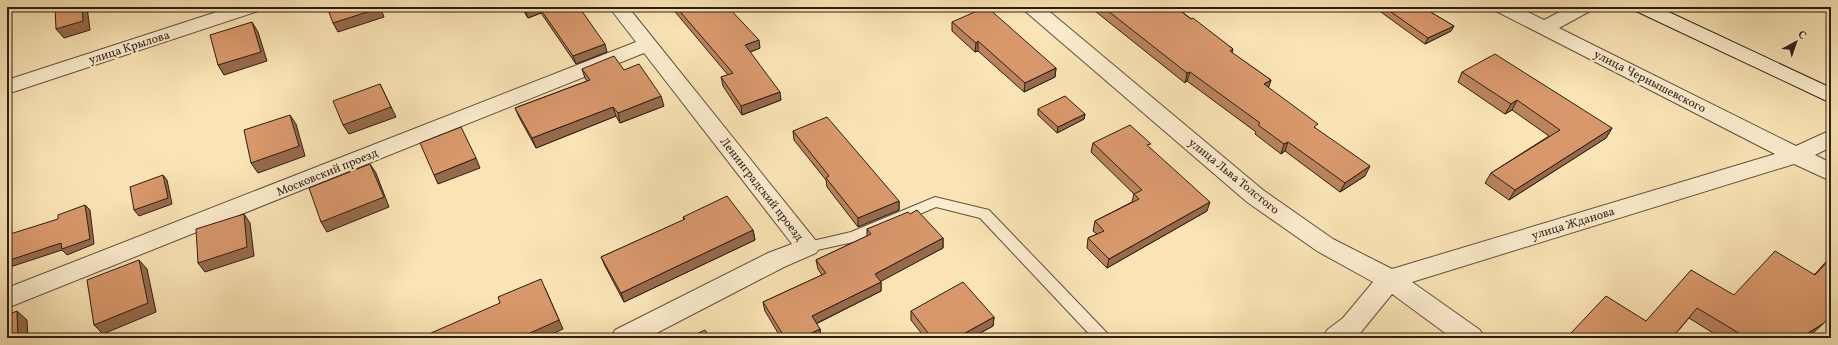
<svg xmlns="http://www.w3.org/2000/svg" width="1838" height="345" viewBox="0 0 1838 345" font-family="Vollkorn,serif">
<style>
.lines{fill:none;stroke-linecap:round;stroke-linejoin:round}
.lane-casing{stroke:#60503d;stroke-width:2}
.street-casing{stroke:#60503d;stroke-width:2}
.secondary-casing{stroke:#2c1e15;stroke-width:2}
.lane{fill:#fcedcf;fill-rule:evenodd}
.street{fill:#fcedcf;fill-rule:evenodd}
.secondary{fill:#fcedcf;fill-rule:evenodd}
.wall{fill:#ba835d;stroke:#2c1e15}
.shaded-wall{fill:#976a4c;stroke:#2c1e15}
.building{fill:#d8986c;stroke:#2c1e15}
.labels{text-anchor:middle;stroke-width:4;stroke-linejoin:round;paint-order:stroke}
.street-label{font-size:12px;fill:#2c1e15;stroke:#fcedcf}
</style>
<rect width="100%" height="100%" fill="#fae4b5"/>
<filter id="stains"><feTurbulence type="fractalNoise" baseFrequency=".005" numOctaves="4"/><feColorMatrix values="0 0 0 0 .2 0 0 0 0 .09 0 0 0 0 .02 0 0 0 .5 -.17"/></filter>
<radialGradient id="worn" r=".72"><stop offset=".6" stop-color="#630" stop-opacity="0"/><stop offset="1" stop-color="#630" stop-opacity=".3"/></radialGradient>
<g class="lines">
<g class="lane-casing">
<polygon id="lane" points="935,197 989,210 1108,334 1110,338 1093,338 980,218 936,207 858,241 808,252 803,251 801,247 803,243 808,242 851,232"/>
</g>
<g class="street-casing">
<g id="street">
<polygon points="232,7 260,7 258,11 7,94 7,80"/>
<polygon points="609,7 628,7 816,241 820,247 816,253 784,267 647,338 611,338 615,330 768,253 792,244 644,53 7,308 7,288 636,42"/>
<polygon points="1023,7 1044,7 1263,190 1333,239 1392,269 1775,154 1496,11 1494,7 1518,7 1544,20 1569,7 1592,7 1590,11 1559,28 1796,146 1831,130 1831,147 1815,155 1831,163 1831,181 1794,164 1412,282 1480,330 1484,338 1452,338 1392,294 1361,332 1354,338 1323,338 1327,330 1343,318 1373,282 1317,251 1247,202 1025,11"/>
</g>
</g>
<g class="secondary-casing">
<polygon id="secondary" points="1634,7 1658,7 1831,88 1831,103 1636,11"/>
</g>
<use href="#lane" class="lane"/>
<use href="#street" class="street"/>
<use href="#secondary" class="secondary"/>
</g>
<g class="wall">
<polygon points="521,7 579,7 607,52 576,64 541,13 528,18"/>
<polygon points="671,7 728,7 760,48 750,52 781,100 742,115 723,86 721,77 728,75"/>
<polygon points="1095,7 1175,7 1233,49 1232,53 1271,80 1268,88 1316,129 1365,176 1340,192 1285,151 1281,154 1255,134 1256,132 1187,81 1185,83 1095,11"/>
<polygon points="1374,7 1422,7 1454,26 1451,31 1425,44"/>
<polygon points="952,22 1056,68 1055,77 1024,92 978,51 975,52 952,31"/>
<polygon points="582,69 624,70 664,106 620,123 616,116 536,148 519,117 515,108 587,81 585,78"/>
<polygon points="1462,72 1612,128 1606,138 1509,200 1485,183 1491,173 1549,136 1512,110 1505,114 1458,82"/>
<polygon points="1038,109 1085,114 1084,119 1057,133 1038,115"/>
<polygon points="793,131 899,201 899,210 858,227 827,187 826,180 794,140"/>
<polygon points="1093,143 1150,148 1207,211 1107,268 1087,248 1088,238 1097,234 1093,231 1095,221 1132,202 1134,194 1091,152"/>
<polygon points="910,214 943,238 943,248 880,281 881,282 881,291 816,324 820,329 821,338 781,338 765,311 763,302 822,275 818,269 816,260 867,236 867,229"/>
<polygon points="683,217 753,230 755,240 624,302 605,266 601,257 684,220"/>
<polygon points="1831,256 1831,315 1813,333 1805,338 1721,338 1689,318 1672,338 1567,338 1570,334 1646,321 1815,274"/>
<polygon points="911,311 994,317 993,326 971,338 925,338 911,320"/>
</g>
<g class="shaded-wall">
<polygon points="82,7 87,7 90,30 64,38 56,29"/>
<polygon points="380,7 384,17 338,32 333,23"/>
<polygon points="535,7 539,7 541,13 528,18 525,10"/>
<polygon points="252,22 258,32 267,61 224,75 218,65"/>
<polygon points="1454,26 1451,31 1425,44 1428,38"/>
<polygon points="759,40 760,48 746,54 745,45"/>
<polygon points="978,41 978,51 975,52 976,43"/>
<polygon points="605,44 607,52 576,64 573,56"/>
<polygon points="1056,68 1055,77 1024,92 1025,83"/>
<polygon points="1190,72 1187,81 1185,83 1187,73"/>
<polygon points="1271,80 1268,89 1264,84"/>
<polygon points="380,84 396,117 349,134 343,125"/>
<polygon points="780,92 781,100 742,115 741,106"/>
<polygon points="661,96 664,106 620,123 618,113"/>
<polygon points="1517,100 1512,110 1505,114 1511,104"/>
<polygon points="613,107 616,116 536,148 532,138"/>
<polygon points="1085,114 1084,119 1057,133 1058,127"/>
<polygon points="290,115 296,124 305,156 258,173 251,163"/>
<polygon points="1612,128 1606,138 1509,200 1515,190"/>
<polygon points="1288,142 1285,151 1281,154 1284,144"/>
<polygon points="476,158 480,168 438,184 434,175"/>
<polygon points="370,164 376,173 389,207 327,232 321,222"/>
<polygon points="1370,166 1365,176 1340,192 1345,183"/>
<polygon points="163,175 167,180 172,204 139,216 134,210"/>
<polygon points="899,201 899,210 858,227 858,218"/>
<polygon points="1210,202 1207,211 1107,268 1109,259"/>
<polygon points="85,205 90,210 94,244 67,255 62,250 7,268 7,261"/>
<polygon points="244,214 250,223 254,256 205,272 198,263"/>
<polygon points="753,230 755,240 624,302 621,293"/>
<polygon points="943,238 943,248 876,284 875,274"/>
<polygon points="139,260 147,269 156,312 103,334 94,325"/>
<polygon points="881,282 881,291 813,325 812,316"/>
<polygon points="545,288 563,329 544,338 519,338"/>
<polygon points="17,311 27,320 28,338 18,338"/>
<polygon points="994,317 993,326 971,338 956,338"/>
<polygon points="1824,323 1813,333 1805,338 1800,338"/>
<polygon points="820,329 821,338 801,338"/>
</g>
<g class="building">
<polygon points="55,7 82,7 83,21 56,29"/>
<polygon points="327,7 380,7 380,8 333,23"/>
<polygon points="523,7 535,7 525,10"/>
<polygon points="539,7 579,7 605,44 573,56"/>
<polygon points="676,7 728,7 759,40 745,45 780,92 741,106 721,77 733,73"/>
<polygon points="986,7 987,7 1056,68 1025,83 978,41 976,43 952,22"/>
<polygon points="1103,7 1175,7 1191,19 1193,18 1233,49 1230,51 1271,80 1264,84 1318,124 1314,127 1370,166 1345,183 1288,142 1284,144 1258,125 1260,123 1190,72 1187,73"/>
<polygon points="1384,7 1422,7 1454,26 1428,38"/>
<polygon points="252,22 261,52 218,65 210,35"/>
<polygon points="1495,54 1612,128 1515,190 1491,173 1560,130 1517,100 1511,104 1462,72"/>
<polygon points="614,56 624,70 639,64 661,96 618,113 613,107 532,138 515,108 590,80 582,69"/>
<polygon points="380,84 391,107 343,125 333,101"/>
<polygon points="1065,96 1085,114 1058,127 1038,109"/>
<polygon points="290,115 299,146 251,163 244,130"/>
<polygon points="827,117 899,201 858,218 826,178 829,176 793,131"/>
<polygon points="1130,125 1151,144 1147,145 1210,202 1109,259 1088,238 1104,231 1095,221 1139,199 1134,194 1142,190 1093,143"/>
<polygon points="461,127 476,158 434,175 420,143"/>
<polygon points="370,164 384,197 321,222 309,188"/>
<polygon points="163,175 168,198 134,210 130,187"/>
<polygon points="727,196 753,230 621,293 601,257 685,219 683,217"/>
<polygon points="85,205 90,239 62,249 61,243 7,261 7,235 58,219 58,215"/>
<polygon points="917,210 943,238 875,274 881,282 812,316 820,329 801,338 785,338 763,302 826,273 816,260 871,234 867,229 908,212 910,214"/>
<polygon points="244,214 247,247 198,263 196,229"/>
<polygon points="1775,251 1815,275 1831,258 1831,315 1824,323 1800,338 1747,338 1697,308 1672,338 1576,338 1570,334 1606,296 1646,321 1691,270 1734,295"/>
<polygon points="139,260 148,303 94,325 87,280"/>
<polygon points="541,279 559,320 519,338 433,338 431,333 500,303 498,297"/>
<polygon points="963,282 994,317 956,338 932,338 911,311"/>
<polygon points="17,311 18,338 7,338 7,315"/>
<polygon points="705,330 710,338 688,338"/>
</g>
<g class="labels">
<g class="street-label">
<text transform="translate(129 47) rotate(-18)" y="4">улица Крылова</text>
<text transform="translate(1650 81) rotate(27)" y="4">улица Чернышевского</text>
<text transform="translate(327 172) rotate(-22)" y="4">Московский проезд</text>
<text transform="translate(1234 176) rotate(39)" y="4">улица Льва Толстого</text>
<text transform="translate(762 189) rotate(52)" y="4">Ленинградский проезд</text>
<text transform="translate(1573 223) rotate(-17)" y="4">улица Жданова</text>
</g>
</g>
<rect width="1838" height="345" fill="none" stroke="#fae4b5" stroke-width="24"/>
<rect x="8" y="8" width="1822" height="329" fill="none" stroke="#2c1e15" stroke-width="2"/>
<rect x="12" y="12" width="1814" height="321" fill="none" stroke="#2c1e15"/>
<g transform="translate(1796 42) rotate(40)" stroke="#fcedcf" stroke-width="3" paint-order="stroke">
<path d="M0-3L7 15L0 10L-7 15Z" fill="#2c1e15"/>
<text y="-6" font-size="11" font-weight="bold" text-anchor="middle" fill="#2c1e15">С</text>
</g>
<rect width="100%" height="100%" filter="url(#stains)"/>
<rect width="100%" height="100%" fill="url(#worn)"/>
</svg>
